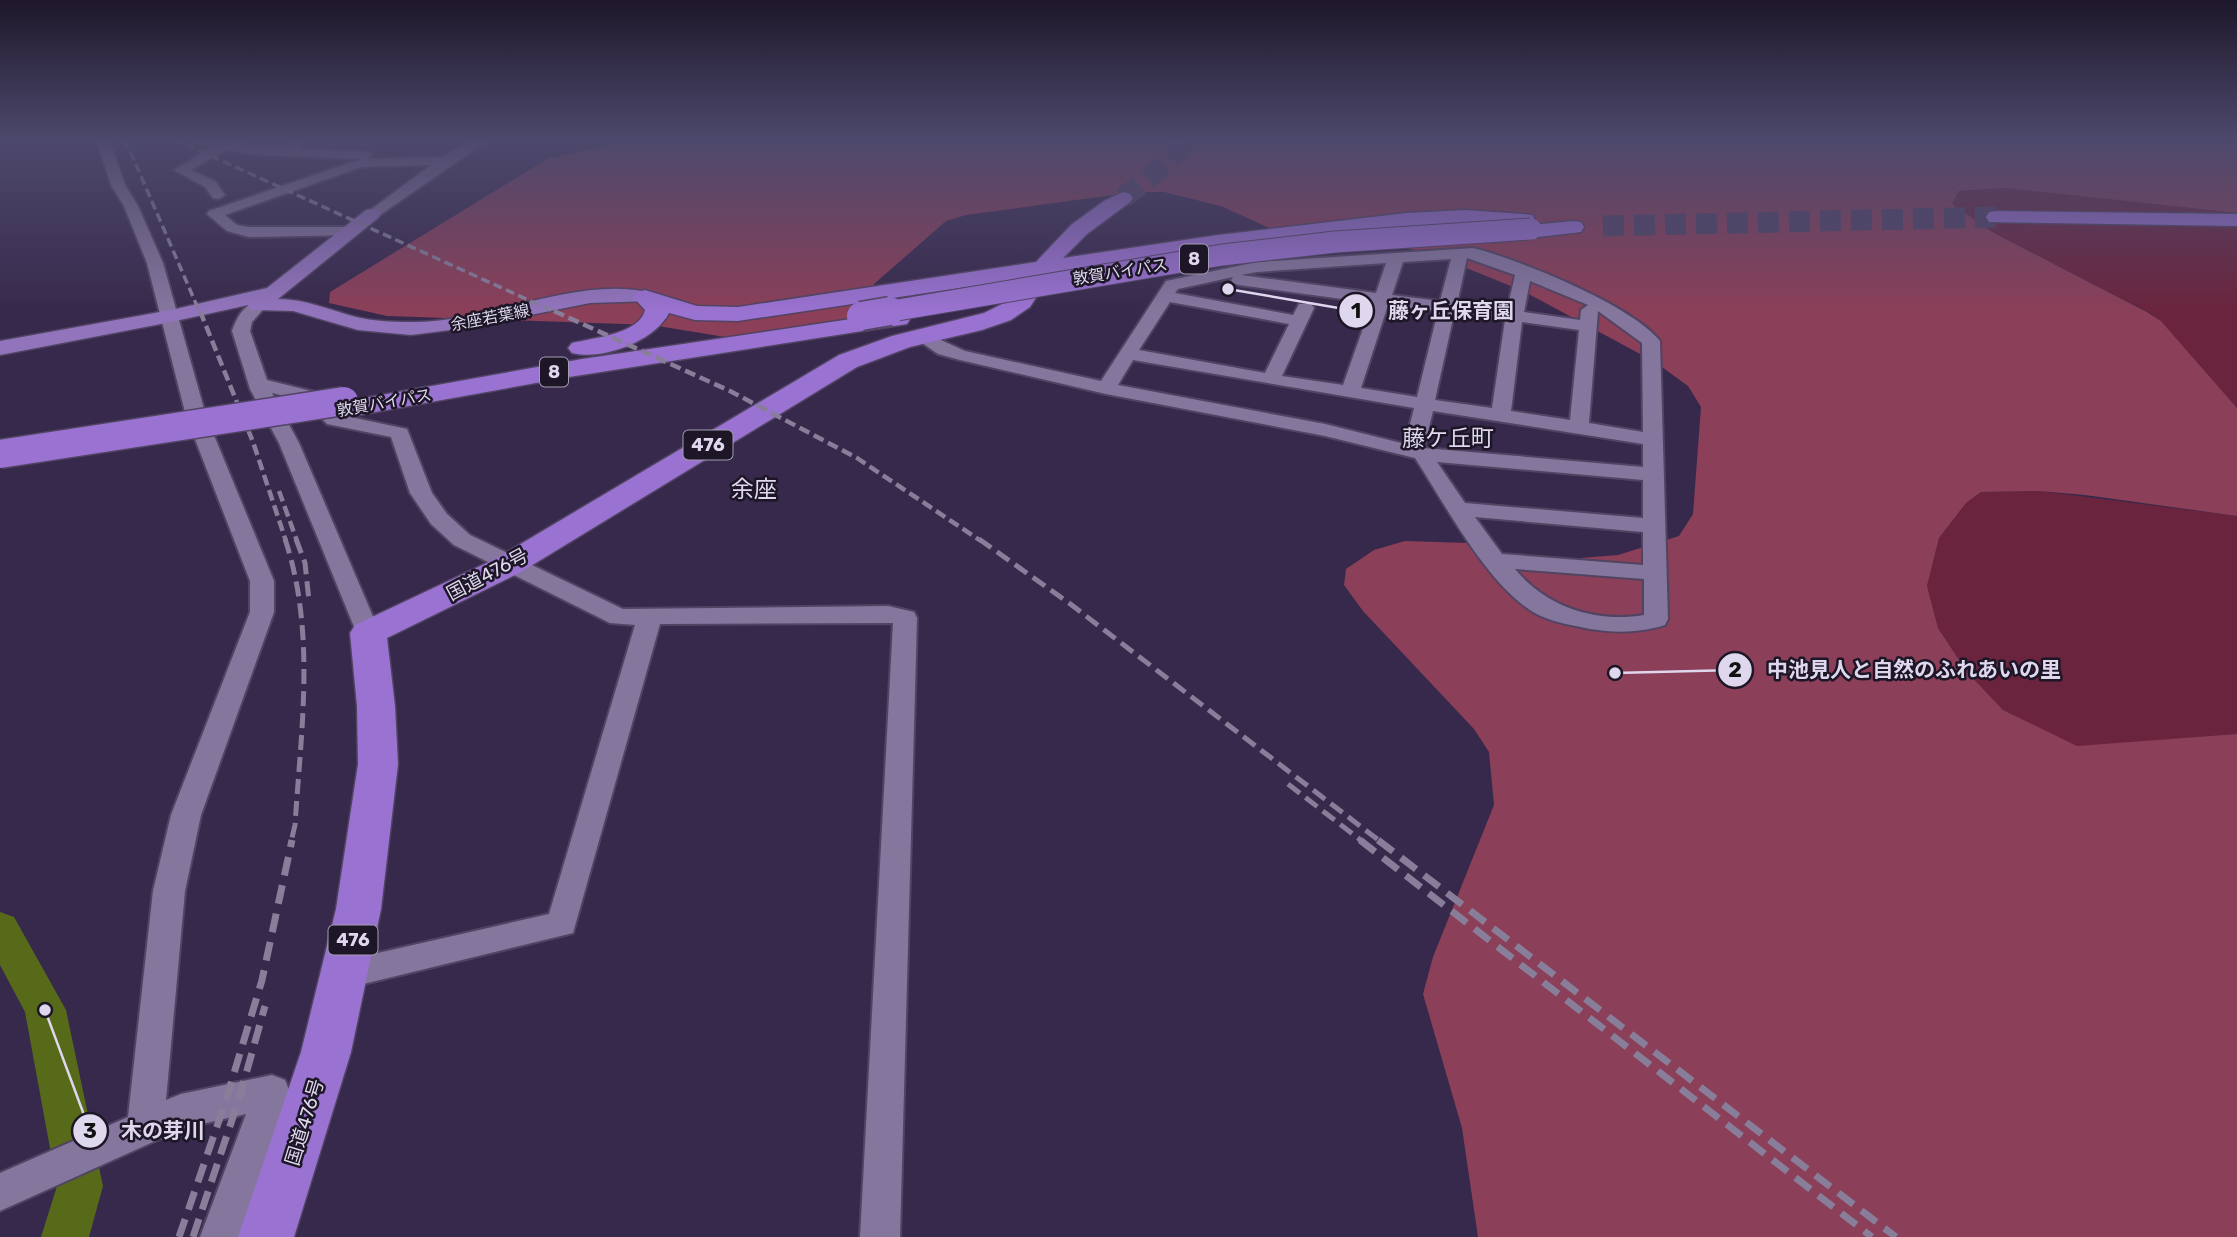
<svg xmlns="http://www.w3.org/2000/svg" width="2237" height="1237" viewBox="0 0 2237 1237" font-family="Rubik,'Noto Sans JP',sans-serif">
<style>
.green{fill:#6b243d}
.forest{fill:#8b3f58}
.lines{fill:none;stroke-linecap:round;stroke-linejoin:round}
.river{fill:#576a19;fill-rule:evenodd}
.highway-tunnel{stroke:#504364;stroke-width:21;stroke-dasharray:21 10;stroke-linecap:butt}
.minor-casing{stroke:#514462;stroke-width:4}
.major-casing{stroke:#514462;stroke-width:3}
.highway-casing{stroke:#514462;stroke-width:3}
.minor{fill:#85769e;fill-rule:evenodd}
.major{fill:#9274bd;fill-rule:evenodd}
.highway{fill:#9a72d1;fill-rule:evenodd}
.rail-far3{stroke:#887e9a;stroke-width:3.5;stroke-dasharray:9 4.5;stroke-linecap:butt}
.rail-far2{stroke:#887e9a;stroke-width:4.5;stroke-dasharray:11 5;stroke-linecap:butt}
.rail-far1{stroke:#887e9a;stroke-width:5;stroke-dasharray:15 7;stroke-linecap:butt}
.rail{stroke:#887e9a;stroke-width:7;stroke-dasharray:19 10;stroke-linecap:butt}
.highway-bridge-far1-casing{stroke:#514462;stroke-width:23;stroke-linecap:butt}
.highway-bridge-casing{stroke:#514462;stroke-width:31;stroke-linecap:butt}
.highway-bridge-far1{stroke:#9a72d1;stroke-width:21}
.highway-bridge{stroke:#9a72d1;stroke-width:28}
.labels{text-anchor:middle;stroke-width:5;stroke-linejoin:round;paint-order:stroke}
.far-street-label{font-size:16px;fill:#ded7ed;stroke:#1c1626}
.shield{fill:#1c1626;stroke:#a49db1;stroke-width:2}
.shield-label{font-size:18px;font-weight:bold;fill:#ded7ed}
.street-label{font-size:19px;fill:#ded7ed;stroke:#1c1626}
.quarter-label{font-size:23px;fill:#ded7ed;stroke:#1c1626}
.leader{fill:none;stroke:#ded7ed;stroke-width:2.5}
.callout-dot{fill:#ded7ed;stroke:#1c1626;stroke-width:2.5}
.mark-label{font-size:21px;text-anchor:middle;font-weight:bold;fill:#111}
.callout-label{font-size:21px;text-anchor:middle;font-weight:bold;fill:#ded7ed;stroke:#1c1626;stroke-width:5;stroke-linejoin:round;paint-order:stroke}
</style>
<rect width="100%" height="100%" fill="#37294c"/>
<g class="green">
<polygon points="2006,188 2237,213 2237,408 2161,321 2148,312 1994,233 1952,204 1959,192"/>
<polygon points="2039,491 2237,516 2237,734 2077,747 2003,710 1967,672 1938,628 1927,586 1939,538 1966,503 1981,492"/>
</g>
<polygon class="forest" points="634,139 2237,139 2237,213 2006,188 1959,191 1952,204 1994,233 2147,312 2161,321 2237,408 2237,516 2085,495 2039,491 1981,492 1966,503 1939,538 1927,586 1938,628 1967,672 2003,710 2077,746 2237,734 2237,1237 1478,1237 1462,1128 1423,994 1433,957 1494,805 1489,752 1474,729 1363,611 1344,585 1346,569 1374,550 1405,541 1467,543 1515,557 1568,559 1618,555 1679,536 1693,514 1701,407 1688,386 1655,362 1523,291 1437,256 1396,245 1278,232 1221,206 1164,192 1134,192 966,215 946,221 874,284 862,308 842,324 737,339 652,325 387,316 329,303 330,292 547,159"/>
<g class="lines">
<polygon class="river" points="0,912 14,917 66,1010 103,1186 89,1237 41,1237 57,1186 25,1012 0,965"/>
<g class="highway-tunnel">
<polyline points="1123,198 1166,164 1188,139"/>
<polyline points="1603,226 1997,217"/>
</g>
<g class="minor-casing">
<g id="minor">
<polygon points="96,139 109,139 125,185 138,206 163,263 206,416 274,581 274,612 201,815 185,891 166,1100 181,1094 272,1075 285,1080 290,1092 240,1237 200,1237 246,1114 184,1128 0,1211 0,1173 128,1117 153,891 171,815 250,612 250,581 186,416 147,263 124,206 111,185"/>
<path d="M192,139C228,139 259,151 296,142L301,143V149L371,152L373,155L367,159L443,157L474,139H490L377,217L372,218L365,214L431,165L361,167L225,215L237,225L249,227H347L355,232L352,235L249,237L227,231L207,214L209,211L361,159L261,155L226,150L191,170L215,181L225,195L218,199L213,198L205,187L174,170L212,147L193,142Z"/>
<path d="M1473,248C1518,259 1632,305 1660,341L1668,619L1665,625C1639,633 1616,633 1590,629C1571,625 1550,622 1533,612C1486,583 1445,504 1415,458L1325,436L1106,394L960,360L938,354L912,336L921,331L965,351L1101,381L1166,281L1257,262ZM1467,258L1515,275L1507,310L1457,304ZM1451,259L1440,301L1392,295L1403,262ZM1386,263L1376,293L1241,275L1257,272ZM1233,277L1231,280L1233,283L1239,285L1372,303L1343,385L1282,376L1314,308L1311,304H1299L1293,315L1175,293L1178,289ZM1530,281L1588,305L1581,310L1580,320L1524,312ZM1170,302L1289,324L1265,373L1139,350ZM1388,305L1438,311L1417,397L1361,388ZM1598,311L1642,343L1643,432L1589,423ZM1454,314L1505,320L1492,408L1435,400ZM1522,322L1579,330L1570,420L1511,411ZM1133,360L1414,408L1405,444L1325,424L1118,385ZM1433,411L1643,444V467L1424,448ZM1437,462L1643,480V518L1465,503ZM1475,517L1643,532V565L1502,554ZM1515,569L1644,579V615C1596,623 1546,607 1515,569Z"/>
<path d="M257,301L266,306L252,322L250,331L267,380L319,393L341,415L407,429L432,493L447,514L470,535L623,609L888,606L914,612L917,618L900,1237H860L893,623L660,624L573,933L347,988L335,984L331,974L335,964L347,960L549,914L635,625L610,623L454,545L431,524L410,493L391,437L327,424L305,401L272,393L299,443L380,633L377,639L368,641L359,639L279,443L250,389L232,331C236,319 244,304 257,301Z"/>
</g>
</g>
<g class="major-casing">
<path id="major" d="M372,209L378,210L381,214L378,218L278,299C305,299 330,310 356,317C372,321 392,322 409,322C486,324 577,274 652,293L655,297L652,301L590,303L466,328L411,335L358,330L293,311L250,310L248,305L171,322L0,355V341L171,310L267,288L366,210Z"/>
</g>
<g class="highway-casing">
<g id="highway">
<path d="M1123,192L1130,194L1133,198L1130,202L1087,234L1063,258L1218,235L1406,213L1465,210L1524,214L1532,215L1535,220L1531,225L1573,221L1581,222L1584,227L1581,232L1573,233L1493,242L1485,240L1482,235L1485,230L1518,226C1447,219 1377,229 1306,237C1221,248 1136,260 1052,273L1030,307L1011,320L982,330L910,347L857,367L521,572L387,638L395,706L398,764L381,909L351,1052L294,1237H238L301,1052L336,909L358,764L357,706L350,633L355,625L497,558L839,355L892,336L984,313L1008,301L1026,278L738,321L695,320L669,313C655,341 602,361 572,353L568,348L572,343C592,338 640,334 645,310L633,297L637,292L645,290L697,306L738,307L1036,262L1071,225L1104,201Z"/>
<polygon points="1997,211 2237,214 2237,226 1989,222 1986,217 1989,212"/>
<polygon points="898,312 907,314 910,319 907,324 569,377 342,418 332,416 328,410 332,404 342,402 582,359"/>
</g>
</g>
<use href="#minor" class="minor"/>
<use href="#major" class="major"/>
<use href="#highway" class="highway"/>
<g class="rail-far3">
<polyline points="125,139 200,313"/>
<polyline points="174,139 557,313"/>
</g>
<g class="rail-far2">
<polyline points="200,311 253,442 286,541"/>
<polyline points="554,311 730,391 857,458 981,541"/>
<polyline points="279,491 297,541"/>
</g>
<g class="rail-far1">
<path d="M285,539C316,632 301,730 295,825L291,842"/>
<polyline points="296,539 305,563 309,601"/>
<polyline points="979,539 1069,603 1381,842"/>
<polyline points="1288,784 1363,842"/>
</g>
<g class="rail">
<polyline points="1360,840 1872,1237"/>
<polyline points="1378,840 1896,1237"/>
<polyline points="179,1237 226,1100 262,980 292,840"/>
<polyline points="193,1237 239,1099 265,1006"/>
</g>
<g class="highway-bridge-far1-casing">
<polyline id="highway-bridge-far1" points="880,313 1222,255 1335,242 1531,229"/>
</g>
<g class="highway-bridge-casing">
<g id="highway-bridge">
<polyline points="861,316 890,311"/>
<polyline points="0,454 344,401"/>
</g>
</g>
<use href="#highway-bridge-far1" class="highway-bridge-far1"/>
<use href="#highway-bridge" class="highway-bridge"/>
</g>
<linearGradient id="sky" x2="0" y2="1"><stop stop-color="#1e172a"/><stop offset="0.45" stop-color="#4d496c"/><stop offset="1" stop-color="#4d496c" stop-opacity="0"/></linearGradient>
<rect width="2237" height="312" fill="url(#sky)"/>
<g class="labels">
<g class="far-street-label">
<text transform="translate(1120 271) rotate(-9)" y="6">敦賀バイパス</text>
<text transform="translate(490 317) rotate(-11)" y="6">余座若葉線</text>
<text transform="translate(384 402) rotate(-10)" y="6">敦賀バイパス</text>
</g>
<g class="shield">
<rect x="1180" y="244.5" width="28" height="29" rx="5"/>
<rect x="540" y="357.5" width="28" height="29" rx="5"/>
<rect x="683.5" y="430.5" width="49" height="29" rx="5"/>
<rect x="328.5" y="925.5" width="49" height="29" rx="5"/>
</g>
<g class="shield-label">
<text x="1194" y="265">8</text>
<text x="554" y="378">8</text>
<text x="708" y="451">476</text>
<text x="353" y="946">476</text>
</g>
<g class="street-label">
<text transform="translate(487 574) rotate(-28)" y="7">国道476号</text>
<text transform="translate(304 1122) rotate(-73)" y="7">国道476号</text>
</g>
<g class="quarter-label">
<text x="1448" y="446">藤ケ丘町</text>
<text x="754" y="497">余座</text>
</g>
</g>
<path class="leader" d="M1228 289L1356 311M1615 673L1735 670M45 1010L90 1131"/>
<g class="callout-dot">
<circle cx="1228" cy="289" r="7"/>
<circle cx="1615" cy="673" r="7"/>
<circle cx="45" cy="1010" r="7"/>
<circle cx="1356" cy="311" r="18"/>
<circle cx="1735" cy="670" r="18"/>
<circle cx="90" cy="1131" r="18"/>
</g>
<g class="mark-label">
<text x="1356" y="318">1</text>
<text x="1735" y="677">2</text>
<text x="90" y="1138">3</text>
</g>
<g class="callout-label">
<text x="1451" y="318">藤ヶ丘保育園</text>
<text x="1914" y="677">中池見人と自然のふれあいの里</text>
<text x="163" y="1138">木の芽川</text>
</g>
</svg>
